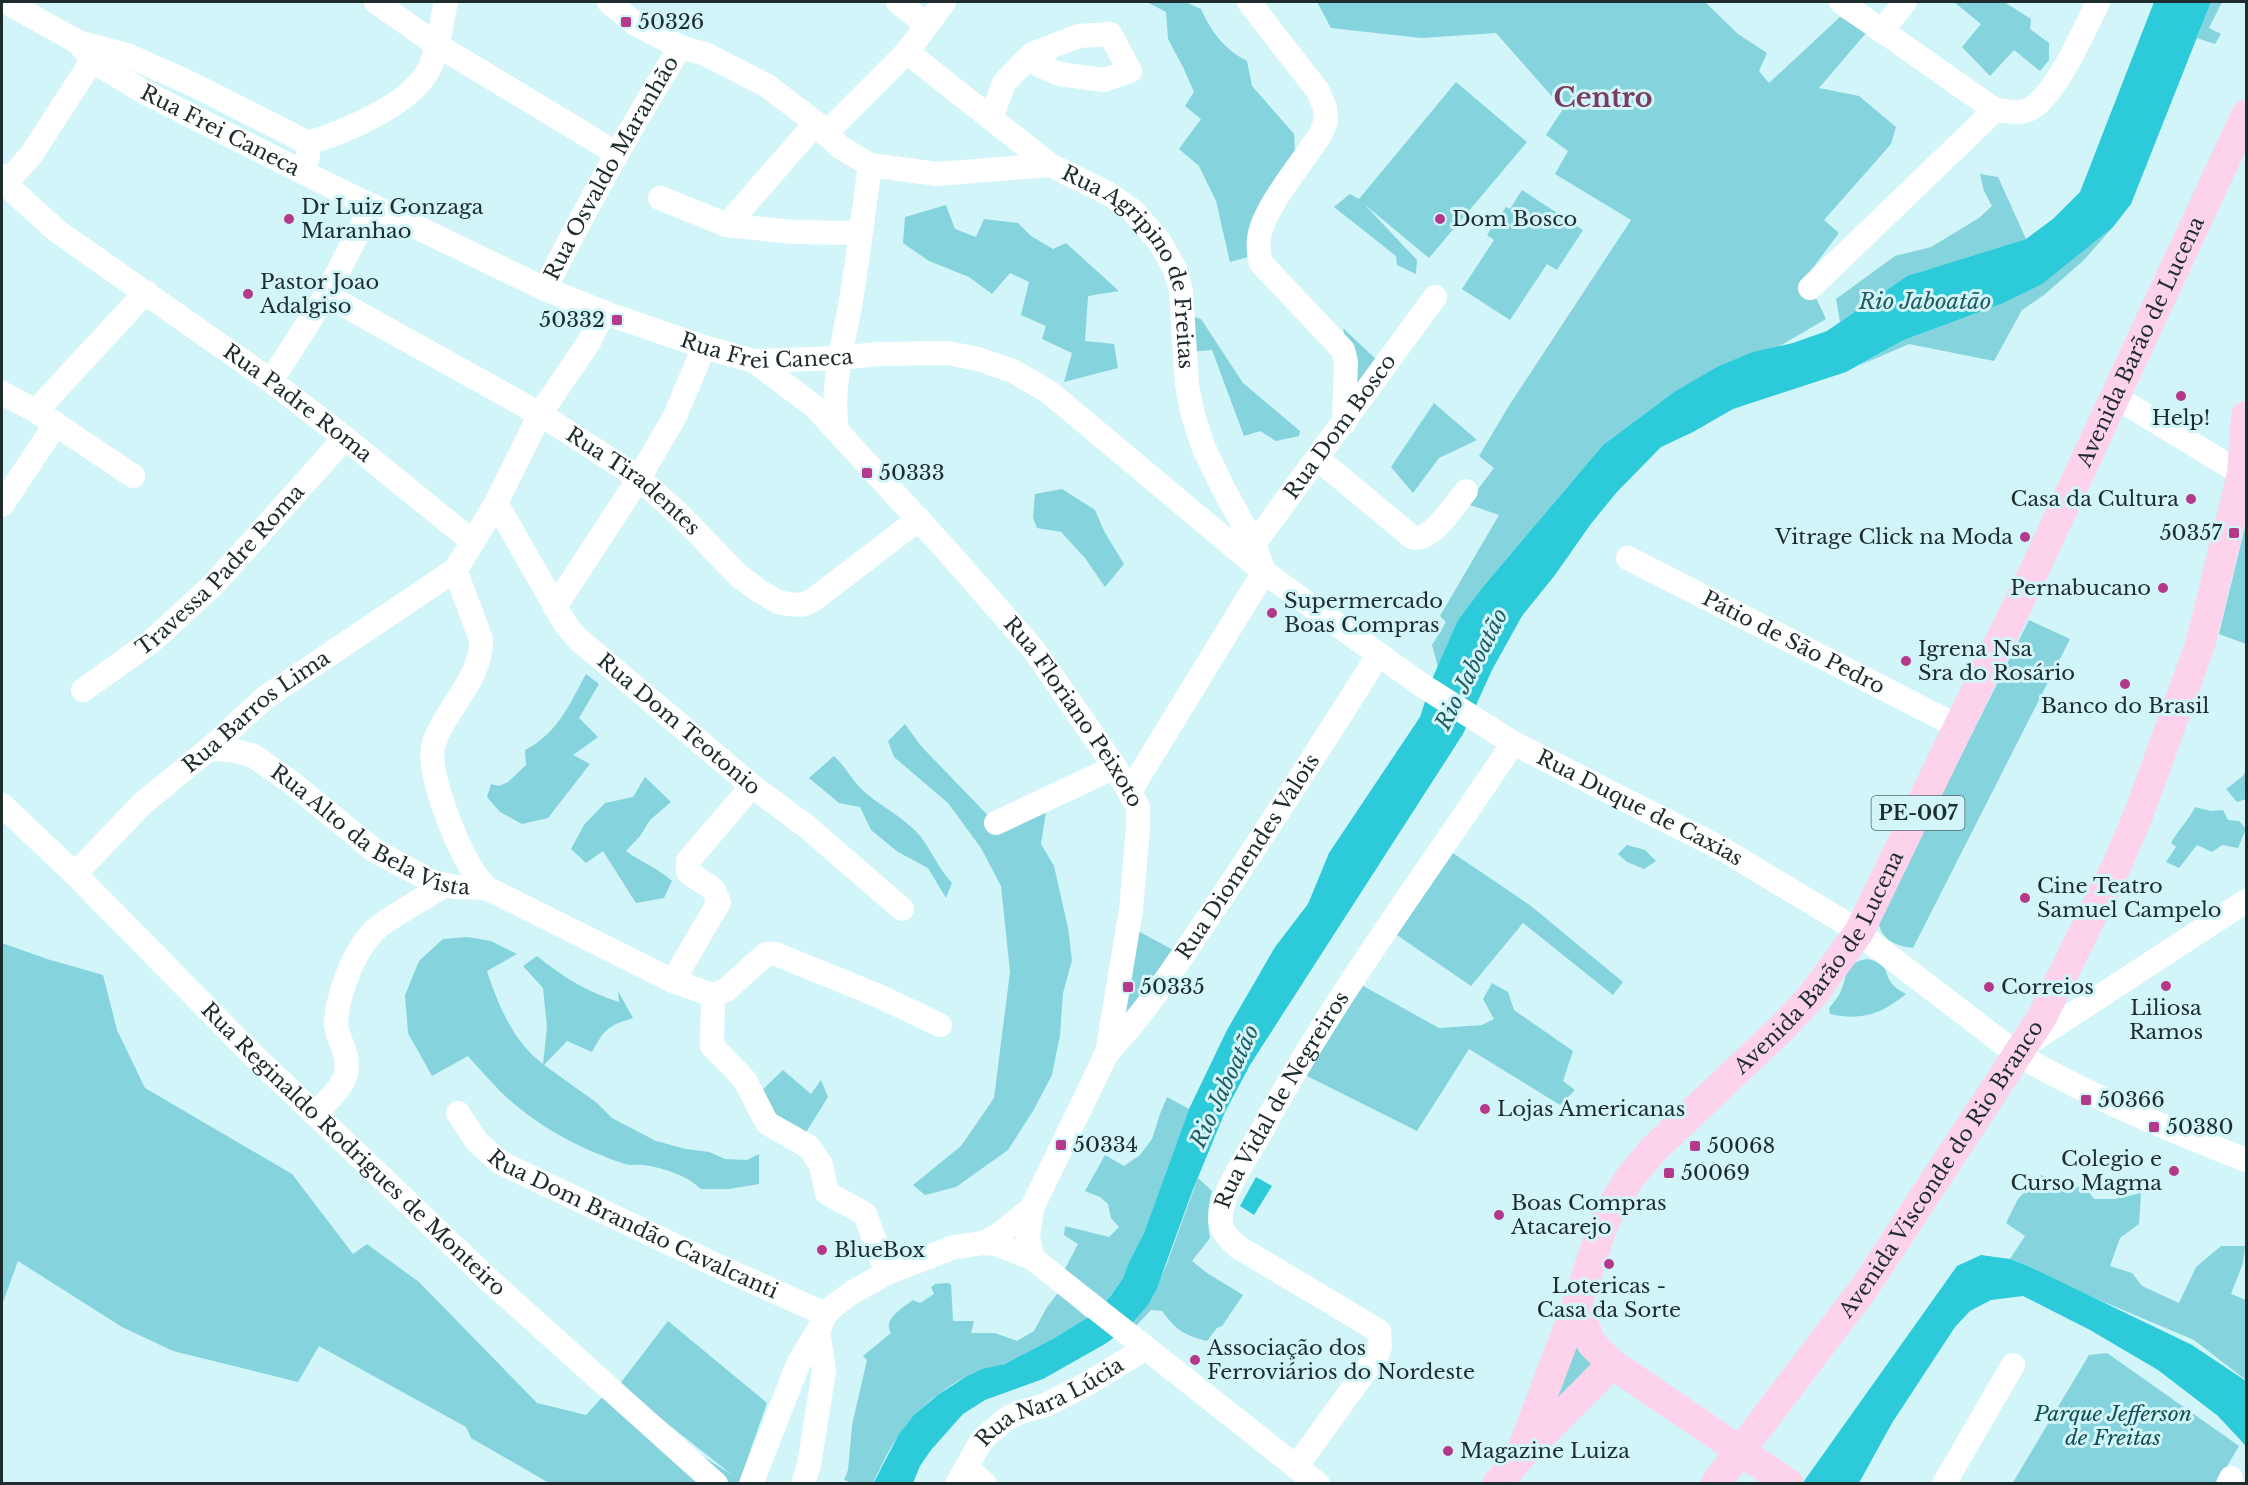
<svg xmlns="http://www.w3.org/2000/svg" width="2248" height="1485" viewBox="0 0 2248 1485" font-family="'Libre Baskerville',serif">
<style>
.green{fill:#84d3dd}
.water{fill:#2dcada}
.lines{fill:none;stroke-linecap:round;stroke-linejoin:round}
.minor{stroke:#fff;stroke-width:24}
.major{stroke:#fdd3eb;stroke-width:30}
.poi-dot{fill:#b4398a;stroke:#d2f5f9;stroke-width:2}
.labels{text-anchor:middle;stroke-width:6;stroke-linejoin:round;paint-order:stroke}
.shield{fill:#d2f5f9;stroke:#54686a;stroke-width:1.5}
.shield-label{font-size:20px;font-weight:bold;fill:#1e2c2d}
.poi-label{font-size:21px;fill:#1e2c2d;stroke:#d2f5f9;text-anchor:start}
.street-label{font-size:21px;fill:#1e2c2d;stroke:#d2f5f9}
.park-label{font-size:21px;font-style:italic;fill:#104f56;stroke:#d2f5f9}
.water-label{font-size:22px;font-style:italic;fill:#205c62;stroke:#d2f5f9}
.district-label{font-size:27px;font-weight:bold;fill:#793b61;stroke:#d2f5f9}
</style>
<rect width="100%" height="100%" fill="#d2f5f9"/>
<g class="green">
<path d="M1147,2H1185L1201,9C1211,32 1225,50 1247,61L1252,86L1294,134L1295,153L1252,256L1230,262L1216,201L1199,166L1179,149L1201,119L1185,106L1194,92L1183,67L1168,39L1166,12Z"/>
<polygon points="1317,2 1705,2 1738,34 1767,53 1759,71 1769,83 1840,17 1866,33 1819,88 1859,96 1896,127 1891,144 1824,220 1839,233 1806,277 1826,319 1778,347 1737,359 1674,392 1603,445 1482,588 1458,620 1438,667 1432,645 1446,622 1440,616 1499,515 1467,504 1494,468 1479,456 1510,404 1631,220 1555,174 1568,151 1546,135 1563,109 1496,33 1421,38 1331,28"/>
<polygon points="1954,2 2004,2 2031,19 2030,29 2049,43 2049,60 2040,71 2014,50 1990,76 1962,47 1981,24"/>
<polygon points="2211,2 2222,2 2209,28 2221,34 2215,44 2197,38"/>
<polygon points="1456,82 1527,142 1429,258 1364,204 1417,260 1416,274 1397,265 1396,256 1334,207 1350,194 1359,199"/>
<polygon points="1980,174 1998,177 2026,239 1907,276 1840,322 1836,299 1895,256 1931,247 1979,218 1992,206 1984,191"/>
<polygon points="1522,190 1583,230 1557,270 1547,264 1510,320 1462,289 1494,240 1487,235 1506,207 1510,209"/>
<polygon points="946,205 955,229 976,237 984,219 1018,223 1031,236 1053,249 1066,243 1119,291 1088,296 1085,341 1114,344 1118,368 1064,382 1072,353 1042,339 1046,326 1021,315 1029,282 1010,273 992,294 969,277 929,261 903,243 905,217"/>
<polygon points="2113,227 2084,260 2044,295 2022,310 1994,361 1909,344 1858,366 1904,340 2001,304"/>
<polygon points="1188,315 1201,319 1243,383 1300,431 1299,436 1276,441 1260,431 1244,436 1212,350 1189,352"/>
<polygon points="1343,328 1381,364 1357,398"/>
<polygon points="1434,403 1477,440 1439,458 1413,493 1391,467"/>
<polygon points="1062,489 1095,510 1104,531 1124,564 1105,587 1085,558 1061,532 1037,528 1033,518 1035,494"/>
<polygon points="2246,523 2246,644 2219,634"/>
<path d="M2029,620L2070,639L1913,948C1896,946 1881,940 1878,921Z"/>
<path d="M586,674L599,684L579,718L598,737L573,755L590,764L548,818L522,824L500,812L487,797L491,784L499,786L508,782L526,765L525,750C558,733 569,705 586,674Z"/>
<polygon points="905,724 921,746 1001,829 1046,812 1041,844 1054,866 1068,928 1072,960 1063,993 1060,1035 1052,1075 1033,1111 1008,1150 956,1187 925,1195 913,1185 961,1146 994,1098 1010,972 1001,886 981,848 948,803 894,757 888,741"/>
<path d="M834,756C847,768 853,783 867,794C885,809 905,818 921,837C932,852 939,869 952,883L946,898L928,868L898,852L871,830L860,807L839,803L809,778Z"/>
<polygon points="2246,770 2246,799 2237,802 2226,789 2243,776"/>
<path d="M645,777L671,802L650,820L640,836L626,851C641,862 658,868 672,881L664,898L636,903L603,851L586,863L571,849L584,825L605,803L633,797Z"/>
<path d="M2195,807L2211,811L2223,810L2228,820L2239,821L2246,829L2238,848L2222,845L2212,852L2197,845L2179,868L2166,862L2176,847L2171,843C2178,830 2189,820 2195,807Z"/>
<polygon points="1627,845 1645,850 1656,861 1644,869 1627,862 1618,854"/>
<polygon points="1447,849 1531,906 1623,982 1613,995 1523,923 1471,986 1391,931"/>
<polygon points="1136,930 1177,952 1131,1023 1119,1020"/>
<path d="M467,937L491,941L517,954L487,971C498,1006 514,1042 543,1064L547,1027L543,988L523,966L537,956C561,976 589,993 619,1002L618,991L633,1018C608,1026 605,1028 592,1052L567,1041L544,1065L597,1103L612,1118L656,1141L686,1149L709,1152L725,1159L747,1160L759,1154V1184L729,1189H701C686,1175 664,1168 643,1165C637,1164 631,1166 625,1164C579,1149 533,1124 499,1090C488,1079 478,1067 468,1056L432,1076L408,1033L405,995L419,961L443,939Z"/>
<polygon points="2,943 47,959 103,975 117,1030 145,1088 292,1174 353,1254 367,1244 419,1282 537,1403 586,1415 606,1393 732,1475 619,1385 668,1321 767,1403 740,1480 757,1483 549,1483 471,1438 466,1427 319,1346 298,1382 173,1351 122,1327 18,1261 2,1305"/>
<path d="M1867,959C1892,964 1882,974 1894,986C1897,989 1902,992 1906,994C1882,1014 1861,1021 1830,1014L1829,1008C1833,1003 1838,998 1841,991C1848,975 1844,963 1867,959Z"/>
<polygon points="1356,982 1439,1028 1482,1025 1494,1019 1483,999 1492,983 1508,992 1514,1010 1573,1051 1563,1081 1575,1090 1560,1105 1469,1049 1417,1131 1299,1072"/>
<polygon points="783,1070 811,1094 821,1080 828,1097 803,1137 772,1118 757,1095"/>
<polygon points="1167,1097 1189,1109 1144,1233 1129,1262 1123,1278 1103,1305 1064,1271 1078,1244 1064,1235 1065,1226 1109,1237 1119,1227 1111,1218 1108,1204 1100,1197 1085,1191 1105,1155 1124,1166 1140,1155 1152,1139 1160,1114"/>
<polygon points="2041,1175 2064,1190 2084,1186 2094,1199 2115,1199 2141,1193 2139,1224 2120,1238 2110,1266 2132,1273 2142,1286 2179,1303 2196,1267 2221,1246 2245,1246 2243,1263 2231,1294 2246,1300 2246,1380 2194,1340 2078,1291 2028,1266 2010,1259 2025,1236 2006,1223 2018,1199"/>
<path d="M1198,1178L1212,1191C1207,1208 1207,1221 1210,1238L1192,1261L1207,1273L1243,1295L1222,1326L1217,1328L1207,1341C1184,1335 1176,1330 1162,1311L1151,1310L1134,1328L1130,1326L1148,1305L1166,1266Z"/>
<path d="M947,1283L951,1284L953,1321H974L971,1333H995L1017,1341L1034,1331L1047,1307L1058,1293L1087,1318C1062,1334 1035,1351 1007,1363C999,1367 989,1367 981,1370C956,1379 931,1398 913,1417C895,1436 884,1460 873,1483H853L844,1480L848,1470L852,1425L867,1360L863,1356L891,1333C882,1319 903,1308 913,1300L920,1303L934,1294L931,1287L935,1284Z"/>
<polygon points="1573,1335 1595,1363 1533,1432"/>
<polygon points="2107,1353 2239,1446 2217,1483 2012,1484 2089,1355"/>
</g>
<g class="water">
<polygon points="2154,2 2211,2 2131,204 2113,227 2042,284 2001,304 1904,340 1846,372 1733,409 1693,432 1661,447 1616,493 1590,525 1555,575 1522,616 1492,670 1463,734 1250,1065 1225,1112 1192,1192 1157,1288 1148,1305 1130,1326 1105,1344 1043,1379 985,1400 963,1414 931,1450 920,1466 913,1483 873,1484 899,1434 914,1415 939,1394 967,1376 982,1369 1005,1364 1053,1339 1087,1318 1103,1305 1111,1295 1123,1278 1129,1262 1144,1233 1189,1109 1227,1030 1275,947 1308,904 1329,853 1420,717 1433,677 1458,620 1482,588 1603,445 1674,392 1719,366 1753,352 1793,343 1827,331 1907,276 2026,239 2053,219 2080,192"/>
<polygon points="1256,1177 1272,1186 1254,1215 1240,1206"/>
<polygon points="1981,1255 2010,1259 2028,1266 2192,1345 2246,1381 2246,1446 2218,1416 2158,1370 2090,1330 2023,1296 1991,1300 1970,1311 1955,1327 1892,1423 1859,1483 1802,1484 1957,1266"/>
</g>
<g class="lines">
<g class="minor">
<path id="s1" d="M6,2L78,42L92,61L144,92L308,175L545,289L608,314L704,347L754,361L840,358L877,354L948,353L978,359L1013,371L1049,392L1264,572L1420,684L1513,743L1724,850L1847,924L2017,1054C2091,1097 2167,1129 2246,1160"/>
<polyline points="376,2 437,45 616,153"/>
<path id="s2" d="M609,2L634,23L680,47L705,54L766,85L816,123L840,147L870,165L937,174L1050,165L1109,194L1132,210L1159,241L1175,269L1181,291L1187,385L1193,415L1203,446L1222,486L1254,544L1264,572L1130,791"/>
<polyline points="898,2 927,25"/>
<path d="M1249,2L1318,91L1325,108L1326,121L1320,135C1303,162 1262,209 1259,239C1258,248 1259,255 1261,263L1343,350L1346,362L1344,423"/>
<path d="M1841,2L1995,110C2008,111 2021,115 2032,108C2057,92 2085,29 2098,2"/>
<polyline points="1881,31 1905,2"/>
<polyline points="78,42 127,55 196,86 308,143"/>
<polyline points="907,52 1050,165"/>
<polyline points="991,118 1004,83 1032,54 1079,36 1110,34 1130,71 1104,80 1059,74 1039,65 1032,54"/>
<polyline points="825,134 907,52 944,2"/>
<path d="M308,157V143C344,132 411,105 429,69C439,49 441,23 446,2"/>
<path id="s3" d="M2,176L13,191L57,231L271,381L345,438L473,542L455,570L481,639C483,677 445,709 434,743C425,770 456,842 470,866C474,874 481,881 486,888"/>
<polyline points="7,182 31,155 92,61"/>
<polyline points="660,198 727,225 792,232 860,233"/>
<polyline points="727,225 816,123"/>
<polyline points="1810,288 1995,110"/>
<path id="s4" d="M545,289C586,206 632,126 680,47"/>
<path id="s5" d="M326,295L540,414L639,478L682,517L739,576L758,590L778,602L788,604L802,605L813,600L919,519"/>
<path id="s6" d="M754,361L815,407L950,554L1034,650L1115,767L1138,807V828L1131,910L1107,1053L1032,1208L1028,1236L1032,1258"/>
<polyline points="271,381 326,295 372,206"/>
<polyline points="2,393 36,411 133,476"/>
<polyline points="2114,396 2242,474 2246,479"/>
<polyline points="36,411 146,292"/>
<path d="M837,430C830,384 845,339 852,294C859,251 864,208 870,165"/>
<path d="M1318,459L1412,537C1432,543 1454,505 1466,491"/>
<path id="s7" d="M496,503L566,625L578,639L752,786L806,826L902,909"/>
<polyline points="2,505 56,424"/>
<polyline points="473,542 496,503 540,414 589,342 604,312"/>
<path id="s8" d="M1248,556L1254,544L1435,297"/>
<path id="s9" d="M1628,558L1959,727"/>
<polyline points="555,607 639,478 675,416 704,347"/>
<path id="s10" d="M83,690L152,641L214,584L345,438"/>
<path id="s11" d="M209,749L232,750L254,756L292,783L375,851L433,882L455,887L486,888L673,981L713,995L726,990L766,954H776L881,997L940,1025"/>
<path id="s12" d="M2,805L75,874L252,1054L489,1280L716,1484"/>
<polyline points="996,823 1115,767"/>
<path id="s13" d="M75,874L142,804L209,749L266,697L455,570"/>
<polyline points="673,981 719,902 713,889 688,872 688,861 752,786"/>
<polyline points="713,995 712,1046 745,1080 767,1123 809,1147 821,1165 827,1193 865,1214 887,1273"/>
<polyline points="2027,1044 2246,901"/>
<path id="s14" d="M1107,1053C1150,1008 1183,954 1218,903C1273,821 1326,738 1379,654"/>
<path id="s15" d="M458,1113L477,1142L501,1163L720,1267L825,1314"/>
<path d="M315,1114C333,1094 353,1082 345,1053C342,1042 336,1034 336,1022C338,992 356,943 381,925C401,911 423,899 443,886"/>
<polyline points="983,1243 997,1236 1032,1208"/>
<path id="s16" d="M1296,1467L1377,1355L1380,1347L1379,1331L1238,1247C1227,1237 1218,1229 1221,1213C1224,1190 1249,1153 1261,1132C1334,996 1428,872 1513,743"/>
<polyline points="967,1468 985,1484"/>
<polyline points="751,1484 799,1362 818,1331 825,1314 835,1305 851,1293 887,1273 954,1247 983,1243 996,1244 1032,1258 1318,1484"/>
<polyline points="803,1484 809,1465 824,1371 818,1331"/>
<path id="s17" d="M957,1484L980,1443L987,1435L1008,1418L1020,1412L1046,1405L1087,1384L1146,1348"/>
<polyline points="1944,1484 2013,1365"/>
<polyline points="2228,1484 2231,1478"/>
</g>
<g class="major">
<polyline points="1576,1307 1592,1344 1612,1364 1789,1484"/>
<path id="s18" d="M1519,1458L1576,1307L1601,1231L1613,1205L1631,1176L1653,1150L1781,1029L1812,996L1859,932L2033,573L2246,115"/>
<polyline points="1497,1484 1519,1458 1612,1364"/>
<path id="s19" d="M1715,1484L1865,1287L2042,1017L2116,867L2138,816L2200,645L2242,474L2246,416"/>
</g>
</g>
<g class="poi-dot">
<rect x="620" y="16" width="12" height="12" rx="3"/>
<circle cx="289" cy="219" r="6"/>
<circle cx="1440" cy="219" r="6"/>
<circle cx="248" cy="294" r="6"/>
<rect x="611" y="314" width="12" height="12" rx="3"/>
<circle cx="2181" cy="396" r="6"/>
<rect x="861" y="467" width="12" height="12" rx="3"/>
<circle cx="2191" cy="499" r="6"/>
<rect x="2228" y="527" width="12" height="12" rx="3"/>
<circle cx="2025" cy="537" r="6"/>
<circle cx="2163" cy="588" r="6"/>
<circle cx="1272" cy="613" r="6"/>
<circle cx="1906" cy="661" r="6"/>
<circle cx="2125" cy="684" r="6"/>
<circle cx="2025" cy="898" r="6"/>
<circle cx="2166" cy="986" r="6"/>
<rect x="1122" y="981" width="12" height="12" rx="3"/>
<circle cx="1989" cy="987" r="6"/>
<rect x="2080" y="1094" width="12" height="12" rx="3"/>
<circle cx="1485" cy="1109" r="6"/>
<rect x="2148" y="1121" width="12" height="12" rx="3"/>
<rect x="1055" y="1139" width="12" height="12" rx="3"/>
<rect x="1689" y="1140" width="12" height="12" rx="3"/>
<circle cx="2174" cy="1171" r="6"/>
<rect x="1663" y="1167" width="12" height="12" rx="3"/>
<circle cx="1499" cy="1215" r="6"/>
<circle cx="822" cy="1250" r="6"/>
<circle cx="1609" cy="1264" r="6"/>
<circle cx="1195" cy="1360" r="6"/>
<circle cx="1448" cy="1451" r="6"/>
</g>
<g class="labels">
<rect class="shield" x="1871.5" y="796" width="93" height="34" rx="4.5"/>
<g class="shield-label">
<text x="1918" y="820">PE-007</text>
</g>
<g class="poi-label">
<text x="638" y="29">50326</text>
<text x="301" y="214">Dr Luiz Gonzaga<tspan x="301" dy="24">Maranhao</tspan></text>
<text x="1452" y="226">Dom Bosco</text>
<text x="260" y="289">Pastor Joao<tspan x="260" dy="24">Adalgiso</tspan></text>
<text x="605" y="327" text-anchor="end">50332</text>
<text x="2181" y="425" text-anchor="middle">Help!</text>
<text x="879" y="480">50333</text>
<text x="2179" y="506" text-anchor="end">Casa da Cultura</text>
<text x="2222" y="540" text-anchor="end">50357</text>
<text x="2013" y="544" text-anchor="end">Vitrage Click na Moda</text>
<text x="2151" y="595" text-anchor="end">Pernabucano</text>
<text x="1284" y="608">Supermercado<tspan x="1284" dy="24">Boas Compras</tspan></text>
<text x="1918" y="656">Igrena Nsa<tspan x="1918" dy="24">Sra do Rosário</tspan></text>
<text x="2125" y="713" text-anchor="middle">Banco do Brasil</text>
<text x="2037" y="893">Cine Teatro<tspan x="2037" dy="24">Samuel Campelo</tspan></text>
<text x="1140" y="994">50335</text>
<text x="2001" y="994">Correios</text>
<text x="2166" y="1015" text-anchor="middle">Liliosa<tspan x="2166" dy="24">Ramos</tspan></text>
<text x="2098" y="1107">50366</text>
<text x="1497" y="1116">Lojas Americanas</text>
<text x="2166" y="1134">50380</text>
<text x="1073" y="1152">50334</text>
<text x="1707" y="1153">50068</text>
<text x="2162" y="1166" text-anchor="end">Colegio e<tspan x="2162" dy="24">Curso Magma</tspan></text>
<text x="1681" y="1180">50069</text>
<text x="1511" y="1210">Boas Compras<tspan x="1511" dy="24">Atacarejo</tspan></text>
<text x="834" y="1257">BlueBox</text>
<text x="1609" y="1293" text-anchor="middle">Lotericas -<tspan x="1609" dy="24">Casa da Sorte</tspan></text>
<text x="1207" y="1355">Associação dos<tspan x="1207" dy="24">Ferroviários do Nordeste</tspan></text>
<text x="1460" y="1458">Magazine Luiza</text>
</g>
<g class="street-label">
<text dy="7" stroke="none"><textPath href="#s1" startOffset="252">Rua Frei Caneca</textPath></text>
<text dy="7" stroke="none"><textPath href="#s4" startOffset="138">Rua Osvaldo Maranhão</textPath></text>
<text dy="7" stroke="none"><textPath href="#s2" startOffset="633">Rua Agripino de Freitas</textPath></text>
<text dy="7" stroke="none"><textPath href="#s18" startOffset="1293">Avenida Barão de Lucena</textPath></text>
<text dy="7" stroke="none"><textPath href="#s1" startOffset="846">Rua Frei Caneca</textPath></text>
<text dy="7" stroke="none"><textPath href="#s3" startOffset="374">Rua Padre Roma</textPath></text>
<text dy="7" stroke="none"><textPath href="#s8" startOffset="159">Rua Dom Bosco</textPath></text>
<text dy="7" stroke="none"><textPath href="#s5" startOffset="360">Rua Tiradentes</textPath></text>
<text dy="7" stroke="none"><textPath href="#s10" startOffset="183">Travessa Padre Roma</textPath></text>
<text dy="7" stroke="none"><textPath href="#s9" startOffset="186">Pátio de São Pedro</textPath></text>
<text dy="7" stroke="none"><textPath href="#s13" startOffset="244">Rua Barros Lima</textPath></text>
<text dy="7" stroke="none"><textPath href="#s6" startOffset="477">Rua Floriano Peixoto</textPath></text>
<text dy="7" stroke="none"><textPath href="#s7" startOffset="291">Rua Dom Teotonio</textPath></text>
<text dy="7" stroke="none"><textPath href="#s1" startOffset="1863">Rua Duque de Caxias</textPath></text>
<text dy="7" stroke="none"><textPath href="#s11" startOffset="186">Rua Alto da Bela Vista</textPath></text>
<text dy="7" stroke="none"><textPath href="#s14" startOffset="242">Rua Diomendes Valois</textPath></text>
<text dy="7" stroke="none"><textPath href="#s18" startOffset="591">Avenida Barão de Lucena</textPath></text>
<text dy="7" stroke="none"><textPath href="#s16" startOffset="496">Rua Vidal de Negreiros</textPath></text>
<text dy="7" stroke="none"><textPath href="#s12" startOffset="492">Rua Reginaldo Rodrigues de Monteiro</textPath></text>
<text dy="7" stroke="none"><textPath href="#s19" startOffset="388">Avenida Visconde do Rio Branco</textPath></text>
<text dy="7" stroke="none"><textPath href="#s15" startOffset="212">Rua Dom Brandão Cavalcanti</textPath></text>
<text dy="7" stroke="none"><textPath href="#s17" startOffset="129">Rua Nara Lúcia</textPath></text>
</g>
<g class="park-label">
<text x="2113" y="1421">Parque Jefferson<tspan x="2113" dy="24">de Freitas</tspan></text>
</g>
<g class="water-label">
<text x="1925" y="309">Rio Jaboatão</text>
<text transform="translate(1471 669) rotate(-63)" y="8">Rio Jaboatão</text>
<text transform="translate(1224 1086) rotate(-65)" y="8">Rio Jaboatão</text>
</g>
<g class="district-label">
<text x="1603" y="107">Centro</text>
</g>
</g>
<rect width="2248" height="1485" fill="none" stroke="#1e2c2d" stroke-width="6"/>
</svg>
